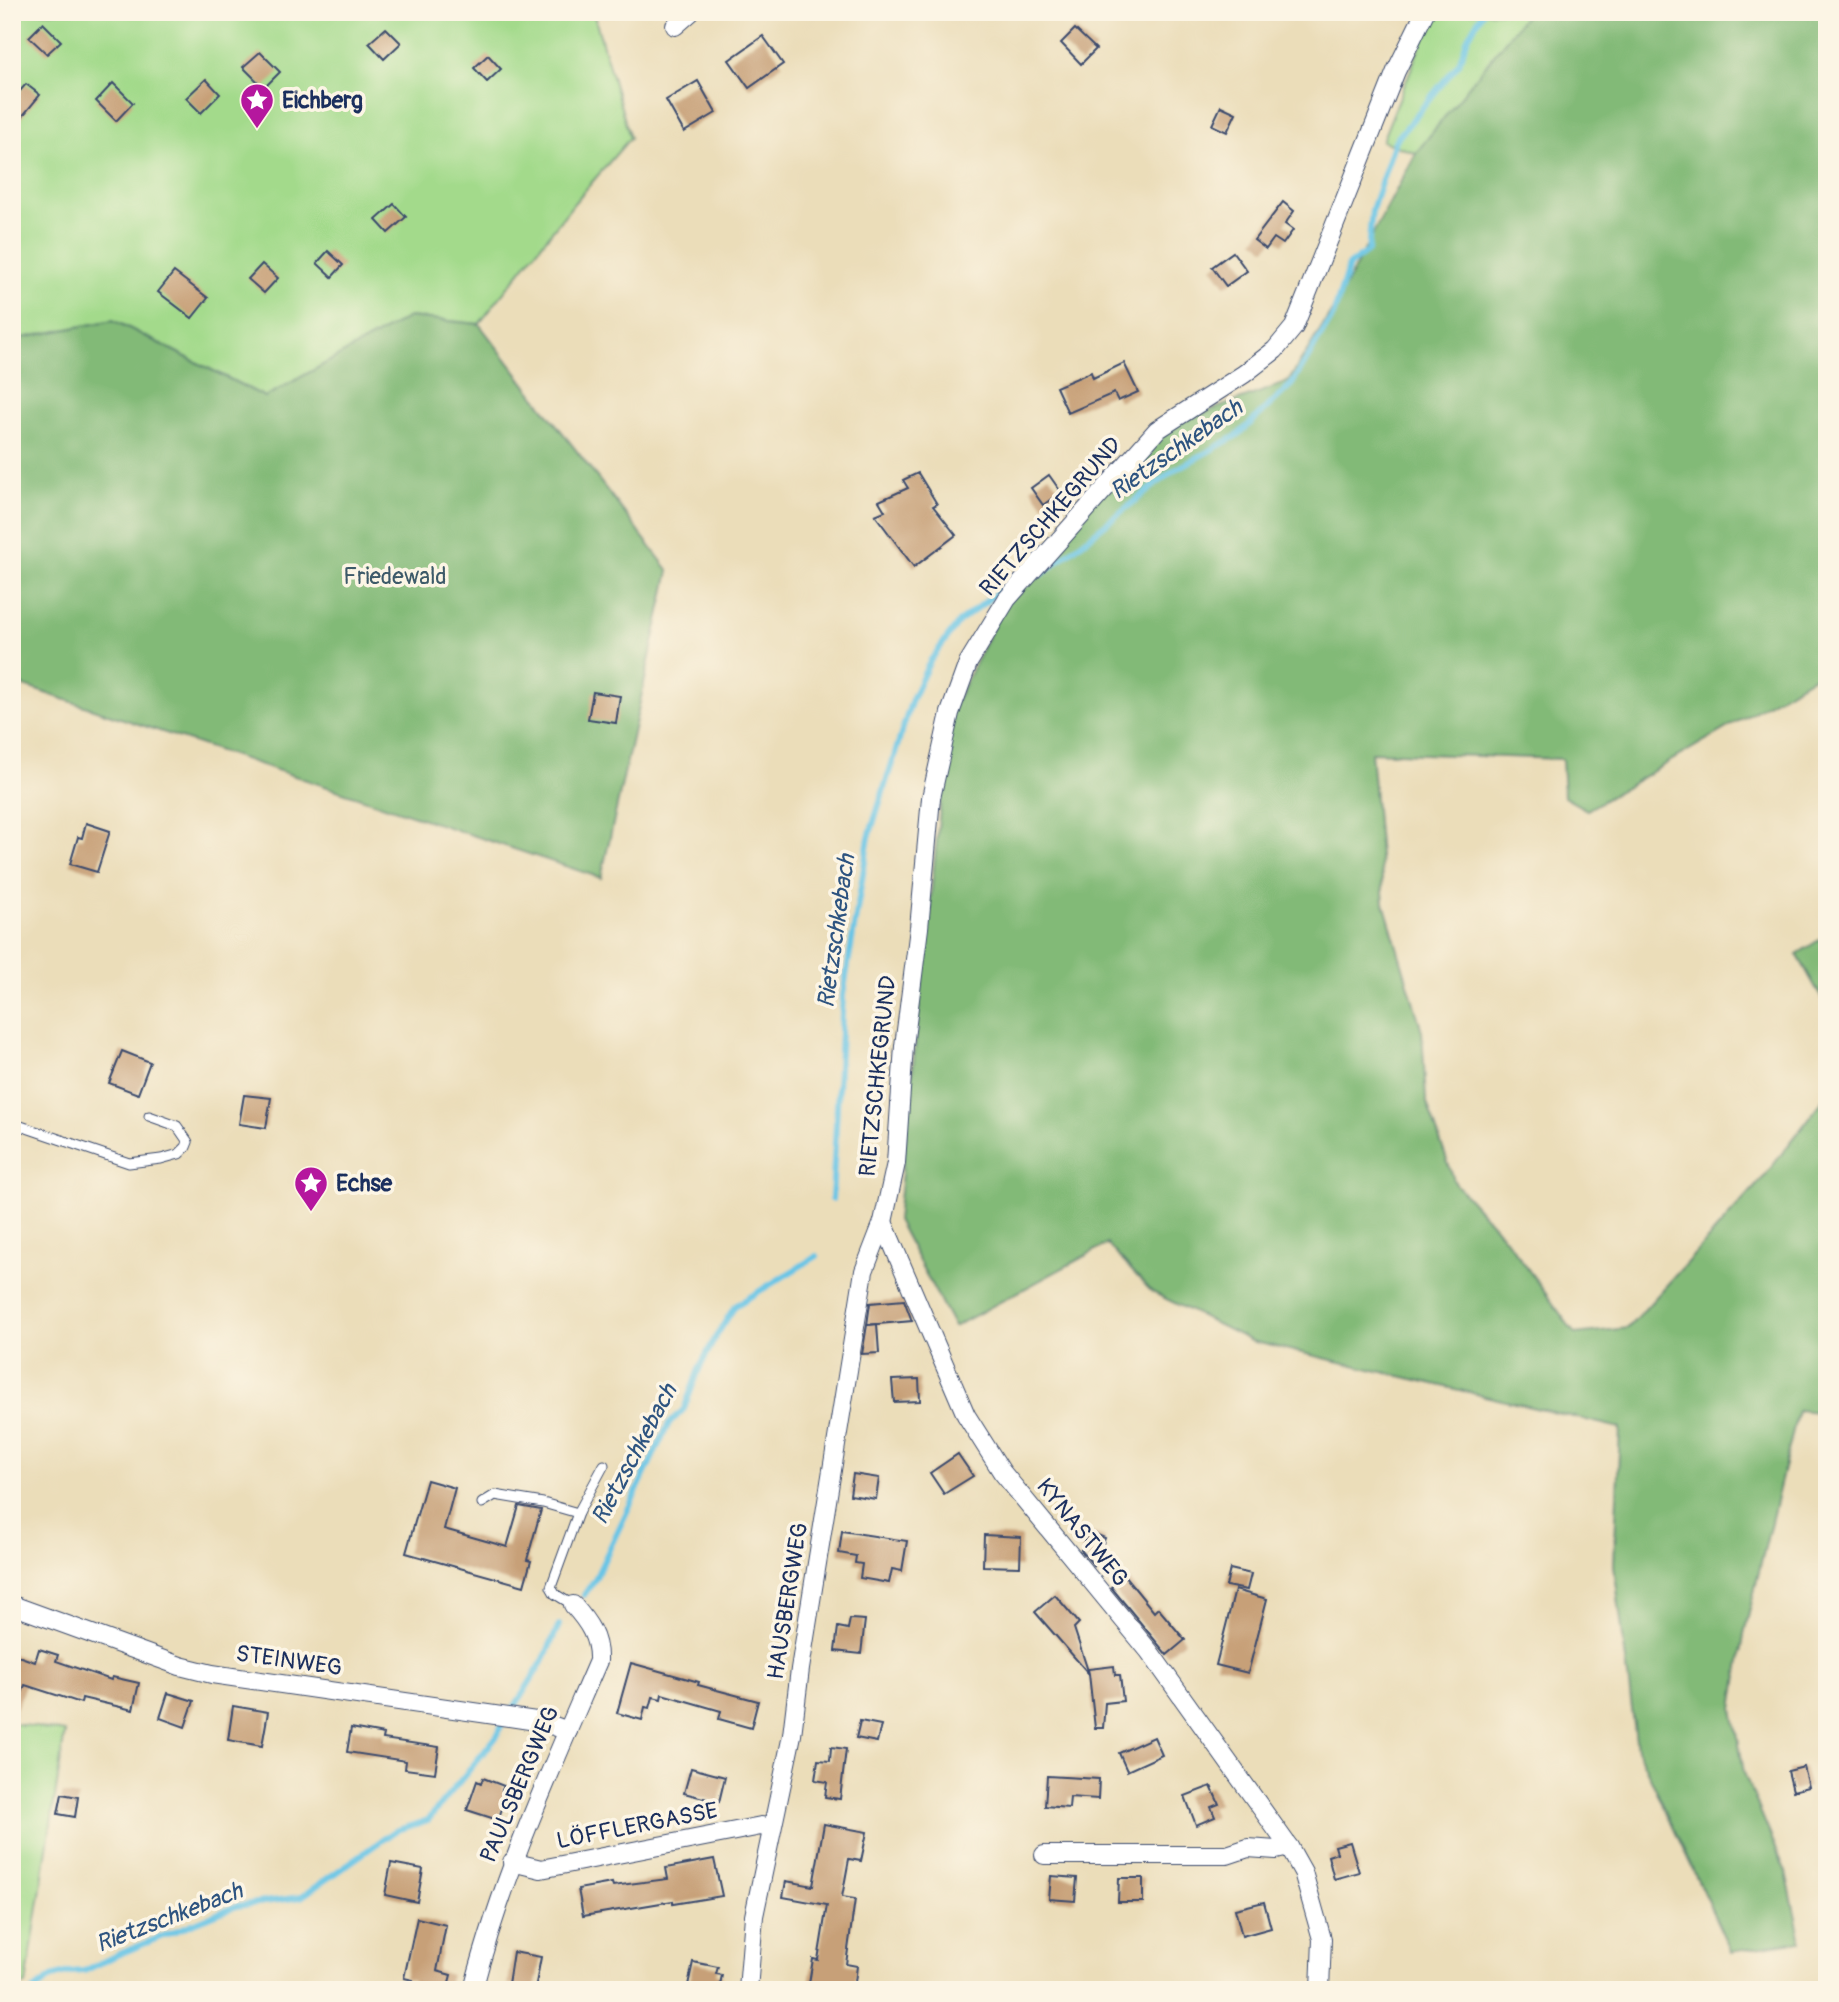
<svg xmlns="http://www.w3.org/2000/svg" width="1839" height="2002" viewBox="0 0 1839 2002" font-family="Pangolin,sans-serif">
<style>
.green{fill:#a3da8b;stroke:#5f8474;stroke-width:2}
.forest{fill:#82ba77;stroke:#4e746a;stroke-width:2}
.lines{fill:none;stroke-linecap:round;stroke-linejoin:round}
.stream{stroke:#68c5e6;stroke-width:6}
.building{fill:#c7a078}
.service-casing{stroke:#3a496c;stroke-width:11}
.minor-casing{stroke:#3a496c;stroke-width:20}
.service{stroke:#fff;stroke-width:9}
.minor{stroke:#fff;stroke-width:18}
.labels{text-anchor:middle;stroke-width:7;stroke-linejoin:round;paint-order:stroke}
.poi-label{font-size:23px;font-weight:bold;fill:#1b2f5e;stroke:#fcf5e5;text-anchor:start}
.street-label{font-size:23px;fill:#1b2f5e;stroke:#fcf5e5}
.park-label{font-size:23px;fill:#3d5a69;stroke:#fcf5e5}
.water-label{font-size:24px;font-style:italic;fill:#2e5480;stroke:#fcf5e5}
</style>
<rect width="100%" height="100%" fill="#fcf5e5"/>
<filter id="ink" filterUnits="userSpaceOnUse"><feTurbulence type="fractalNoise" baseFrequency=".0143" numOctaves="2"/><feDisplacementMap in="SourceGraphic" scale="14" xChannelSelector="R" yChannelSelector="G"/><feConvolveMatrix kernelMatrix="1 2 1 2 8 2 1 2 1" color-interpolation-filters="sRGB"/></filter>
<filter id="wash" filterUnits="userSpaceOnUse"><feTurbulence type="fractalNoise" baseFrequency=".00686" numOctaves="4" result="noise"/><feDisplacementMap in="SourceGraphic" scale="28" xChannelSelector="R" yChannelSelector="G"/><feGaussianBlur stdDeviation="1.57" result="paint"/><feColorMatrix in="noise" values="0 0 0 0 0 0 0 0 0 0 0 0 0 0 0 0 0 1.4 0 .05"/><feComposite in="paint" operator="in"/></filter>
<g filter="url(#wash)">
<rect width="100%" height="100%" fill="#ebddb9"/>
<g class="green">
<polygon points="12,12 593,12 630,138 575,202 479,324 409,317 265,397 113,320 12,340"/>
<polygon points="1434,12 1528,12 1416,153 1382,141"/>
<polygon points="12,1723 65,1732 26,1985 12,1988"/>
</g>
<g class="forest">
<polygon points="1528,12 1827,12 1827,669 1587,810 1564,797 1562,759 1371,752 1384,903 1422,1031 1426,1100 1455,1183 1509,1243 1575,1334 1628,1328 1763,1178 1827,1095 1827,1413 1798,1410 1744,1634 1733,1709 1744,1773 1786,1872 1801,1941 1731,1952 1637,1749 1614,1565 1620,1428 1251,1341 1152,1292 1107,1244 954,1327 897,1220 950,713 1007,599 1157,430 1288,382 1333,309 1416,153"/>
<polygon points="409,317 479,324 669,571 601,878 12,682 12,340 113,320 265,397"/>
<polygon points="1827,935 1827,1008 1797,954"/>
</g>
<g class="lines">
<g class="stream">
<polyline points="1042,574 1173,471 1238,435 1292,384 1333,316 1349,265 1368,251 1372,210 1395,141 1459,63 1468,37 1483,12"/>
<polyline points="832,1199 843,995 869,837 912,699 930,661 959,622 1007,585"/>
<polyline points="584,1595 595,1579 668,1425 684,1409 699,1369 715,1338 735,1306 817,1256"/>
<polyline points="512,1711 544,1659 559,1625"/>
<polyline points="34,1990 52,1977 69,1972 84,1971 117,1955 236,1906 301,1897 395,1831 428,1820 497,1736 503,1722"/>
</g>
</g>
<g id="blocks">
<g class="building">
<polygon points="43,23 61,41 47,54 29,37"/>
<polygon points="386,28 401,43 384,59 369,43"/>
<polygon points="1075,29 1096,49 1081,64 1061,43"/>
<polygon points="763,36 783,64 749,88 729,60"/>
<polygon points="260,52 280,72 264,88 243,67"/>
<polygon points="488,55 501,69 487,82 474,68"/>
<polygon points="206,79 220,94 201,113 186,98"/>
<polygon points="698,81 716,113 684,132 666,100"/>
<polygon points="113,83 133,103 116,121 96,101"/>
<polygon points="26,84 40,95 12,129 12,100"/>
<polygon points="1221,106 1236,113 1227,132 1212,125"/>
<polygon points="1283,202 1294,211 1285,224 1293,230 1283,244 1274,238 1266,249 1254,240"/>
<polygon points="394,204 406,217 388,233 376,220"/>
<polygon points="328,251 343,265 332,277 317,263"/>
<polygon points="1233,252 1247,271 1226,286 1212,267"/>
<polygon points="262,264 278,278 264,293 248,279"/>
<polygon points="174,272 208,298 192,318 158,292"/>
<polygon points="1124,363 1138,392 1118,401 1114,393 1068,413 1056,387 1091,372 1093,378"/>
<polygon points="918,473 937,504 933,506 956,535 914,567 875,515 885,511 879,501 908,488 903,480"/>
<polygon points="1049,475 1061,492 1043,505 1031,488"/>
<polygon points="593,692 620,696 616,723 588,719"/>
<polygon points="86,823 110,831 97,872 70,864 78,837 82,838"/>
<polygon points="122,1051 150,1062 138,1094 109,1083"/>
<polygon points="244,1095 271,1098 266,1128 239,1124"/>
<polygon points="904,1300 912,1321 867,1325 870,1303"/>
<polygon points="877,1324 879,1353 862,1354 867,1325"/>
<polygon points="919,1379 920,1401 894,1402 892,1380"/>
<polygon points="958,1454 973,1476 944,1494 930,1473"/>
<polygon points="853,1474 879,1478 876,1499 850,1495"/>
<polygon points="427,1480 455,1488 444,1529 507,1547 519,1506 541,1510 527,1560 531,1561 524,1586 406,1553"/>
<polygon points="842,1531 907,1541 902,1571 892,1569 889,1583 860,1578 862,1564 855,1563 856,1556 839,1553"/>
<polygon points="1088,1531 1105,1538 1094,1566 1081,1550"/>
<polygon points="984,1535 1021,1537 1020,1567 983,1566"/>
<polygon points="1230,1569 1251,1574 1247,1590 1226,1586"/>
<polygon points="1124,1575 1154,1612 1158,1608 1185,1640 1167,1655 1111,1587"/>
<polygon points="1235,1590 1267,1599 1248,1673 1216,1665"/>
<polygon points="1055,1595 1079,1623 1074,1628 1089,1674 1088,1669 1114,1666 1115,1675 1120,1675 1123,1701 1105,1703 1103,1728 1095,1728 1089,1674 1035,1612"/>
<polygon points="850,1619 865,1620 861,1654 835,1651 838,1627 848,1629"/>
<polygon points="39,1649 58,1655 56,1661 111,1680 112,1677 139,1683 133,1710 82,1698 81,1703 25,1685 14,1715 12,1714 12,1654 35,1662"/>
<polygon points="631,1663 699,1682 698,1685 758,1701 751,1728 719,1719 721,1711 662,1694 661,1699 653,1697 650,1708 645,1707 642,1720 617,1713"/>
<polygon points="168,1693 194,1701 185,1727 160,1718"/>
<polygon points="233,1706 268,1712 262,1746 228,1740"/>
<polygon points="860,1721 881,1725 877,1742 856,1738"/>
<polygon points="351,1728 384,1734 383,1739 439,1747 435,1773 405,1769 406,1761 347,1752"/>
<polygon points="1154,1737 1162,1755 1127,1771 1119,1753"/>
<polygon points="831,1747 846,1749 840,1799 825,1797 827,1782 815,1780 818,1760 830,1761"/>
<polygon points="1804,1767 1809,1787 1793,1791 1788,1771"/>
<polygon points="691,1768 725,1777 719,1802 684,1793"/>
<polygon points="1047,1776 1099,1779 1098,1799 1070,1797 1069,1808 1045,1806"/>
<polygon points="483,1778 504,1786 502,1790 508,1792 498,1820 467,1810 477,1781 481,1783"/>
<polygon points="1211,1786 1219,1804 1211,1807 1215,1817 1196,1825 1185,1796"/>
<polygon points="62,1794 78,1797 75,1817 58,1814"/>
<polygon points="824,1824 867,1832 861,1861 849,1859 842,1897 855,1899 846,1964 857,1966 854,1990 808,1990 813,1959 818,1960 827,1905 783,1897 786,1881 813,1886"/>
<polygon points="1350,1842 1359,1872 1334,1879 1328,1856 1337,1853 1335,1846"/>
<polygon points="714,1859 722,1896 673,1904 673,1901 583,1916 578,1889 612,1883 613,1886 668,1879 666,1868"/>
<polygon points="391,1863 423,1869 417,1902 385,1895"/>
<polygon points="1051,1876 1077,1878 1075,1901 1049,1899"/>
<polygon points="1119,1878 1143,1878 1143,1902 1118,1902"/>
<polygon points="1264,1902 1271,1928 1242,1936 1235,1909"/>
<polygon points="417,1918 446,1925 437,1971 451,1975 447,1990 411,1990 413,1980 404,1978"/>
<polygon points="513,1952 541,1957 535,1989 508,1984"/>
<polygon points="693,1962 718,1967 716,1974 722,1975 719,1990 687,1990"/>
</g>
</g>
</g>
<g filter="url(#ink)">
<use href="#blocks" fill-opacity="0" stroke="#3a496c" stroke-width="2"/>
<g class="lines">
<g class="service-casing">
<g id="service">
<polyline points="12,1123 129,1163 161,1159 179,1154 186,1147 188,1142 177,1126 149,1116"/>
<polyline points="482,1503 495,1495 543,1503 578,1513 551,1587 555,1594 573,1605"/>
<polyline points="578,1513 604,1465"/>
</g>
</g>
<g class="minor-casing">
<g id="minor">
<polyline points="675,26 691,12"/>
<polyline points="883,1222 966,1415 1002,1472 1149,1651 1289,1847 1303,1872 1322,1939 1320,1990"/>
<polyline points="12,1605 180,1666 212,1674 543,1722 568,1731"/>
<polyline points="1044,1855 1227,1855 1248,1848 1276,1850 1289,1847"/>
<polyline points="512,1862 541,1869 761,1826 772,1829"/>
<path d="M473,1990C503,1874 551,1770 598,1661C599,1637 588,1622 573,1605"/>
<polyline points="748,1990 754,1916 792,1735 800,1669 864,1271 883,1222 896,1163 904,1046 919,928 931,798 950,713 968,663 1007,599 1157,430 1244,374 1275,350 1294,327 1396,71 1425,12"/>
</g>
</g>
<use href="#service" class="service"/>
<use href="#minor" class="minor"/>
</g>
</g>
<defs>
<g id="sight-pin" transform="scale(1.75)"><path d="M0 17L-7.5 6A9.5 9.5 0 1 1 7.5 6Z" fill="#b5179e" stroke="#fcf5e5"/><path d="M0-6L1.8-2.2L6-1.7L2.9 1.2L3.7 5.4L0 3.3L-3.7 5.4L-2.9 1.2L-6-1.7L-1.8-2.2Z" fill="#fff"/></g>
</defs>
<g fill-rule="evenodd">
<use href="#sight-pin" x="257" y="100"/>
<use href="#sight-pin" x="311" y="1183"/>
</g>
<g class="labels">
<g class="poi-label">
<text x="282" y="108">Eichberg</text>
<text x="336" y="1191">Echse</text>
</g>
<g class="street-label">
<text transform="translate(1050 516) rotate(-49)" y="8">RIETZSCHKEGRUND</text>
<text transform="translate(877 1076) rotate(-84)" y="8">RIETZSCHKEGRUND</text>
<text transform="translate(1083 1532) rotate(51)" y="8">KYNASTWEG</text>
<text transform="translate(787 1601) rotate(-81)" y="8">HAUSBERGWEG</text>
<text transform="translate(289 1660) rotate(8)" y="8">STEINWEG</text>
<text transform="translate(519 1784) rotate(-67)" y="8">PAULSBERGWEG</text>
<text transform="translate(637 1825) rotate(-11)" y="8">LÖFFLERGASSE</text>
</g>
<g class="park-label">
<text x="395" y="584">Friedewald</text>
</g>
<g class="water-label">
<text transform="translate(1176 449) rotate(-35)" y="8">Rietzschkebach</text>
<text transform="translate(836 931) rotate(-82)" y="8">Rietzschkebach</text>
<text transform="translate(634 1454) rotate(-62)" y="8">Rietzschkebach</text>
<text transform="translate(169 1917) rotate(-21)" y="8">Rietzschkebach</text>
</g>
</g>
<rect width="1839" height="2002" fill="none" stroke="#fcf5e5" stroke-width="42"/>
</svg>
